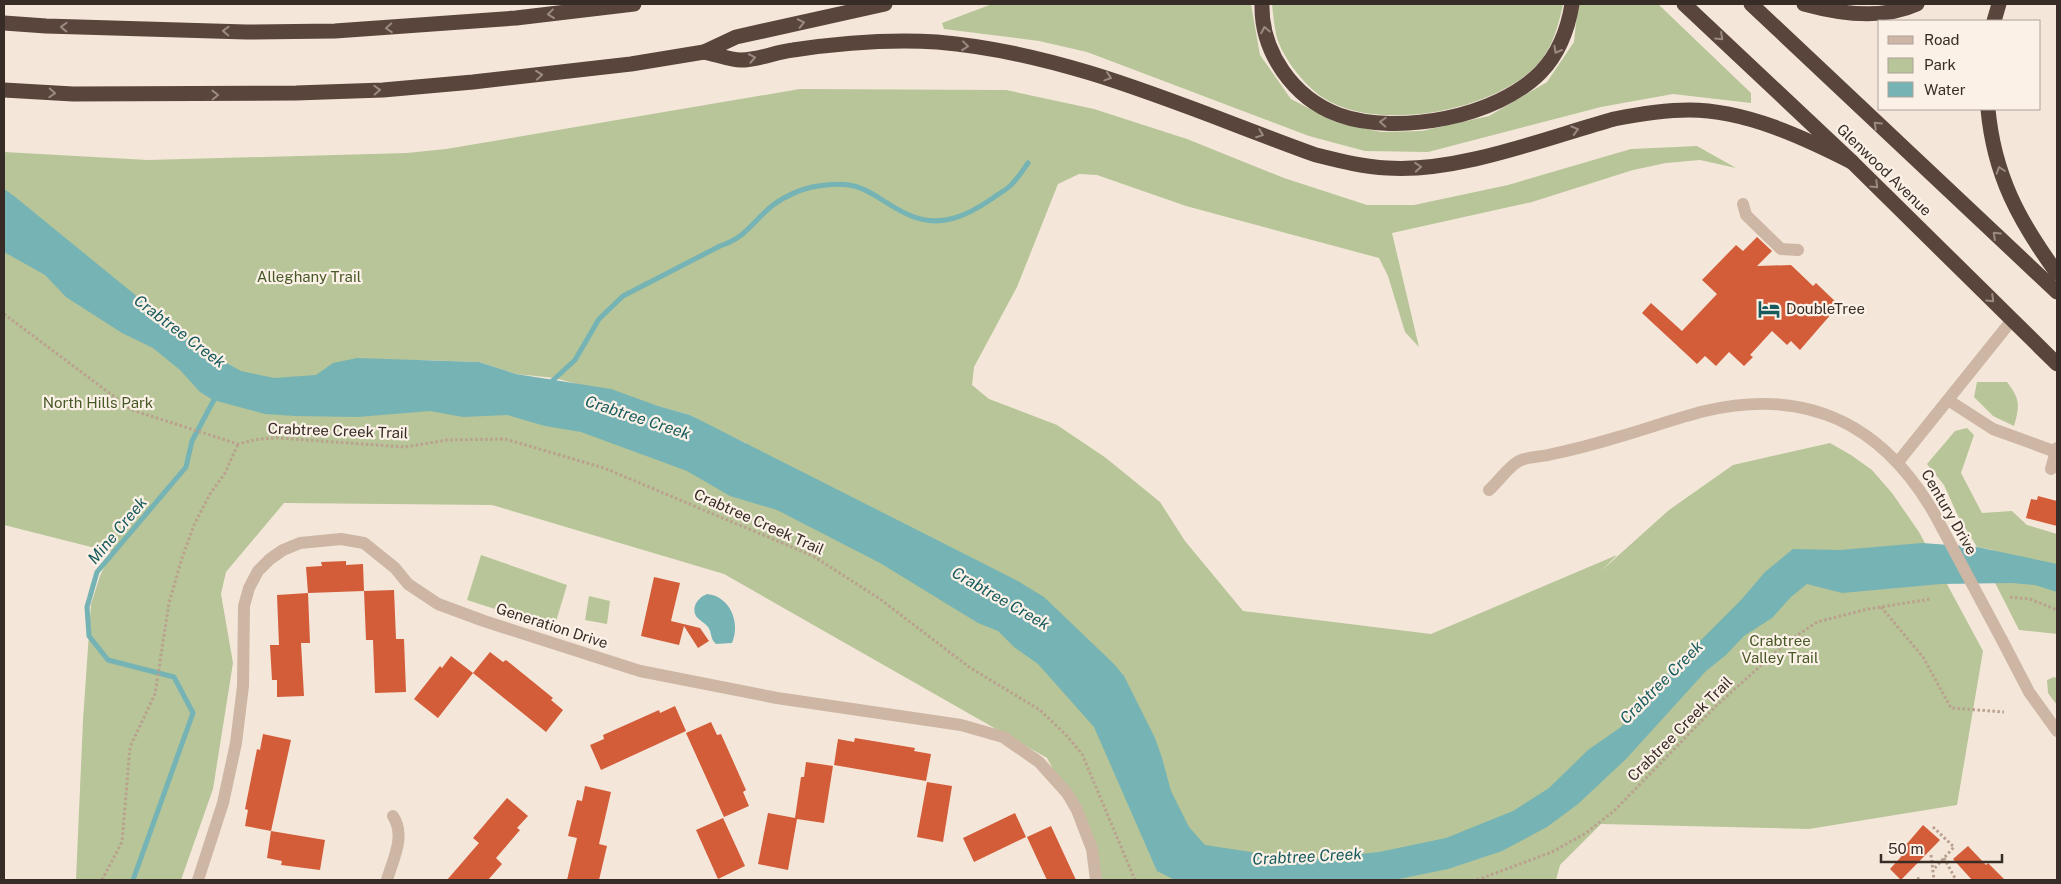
<svg xmlns="http://www.w3.org/2000/svg" width="2061" height="884" viewBox="0 0 2061 884" font-family="'Public Sans',sans-serif">
<style>
.green{fill:#b7c598;fill-rule:evenodd}
.water{fill:#76b3b4}
.lines{fill:none;stroke-linecap:round;stroke-linejoin:round}
.stream{stroke:#76b3b4;stroke-width:5}
.building{fill:#d35c39}
.path{stroke:#baa08e;stroke-width:3;stroke-dasharray:2.5 2.5;stroke-linecap:butt}
.minor{stroke:#ceb6a4;stroke-width:12}
.highway{stroke:#5a453d;stroke-width:15}
.minor-bridge{stroke:#ceb6a4;stroke-width:12}
.oneway{stroke:#9a8a81}
.labels{text-anchor:middle;stroke-width:4.5;stroke-linejoin:round;paint-order:stroke}
.street-label{font-size:15px;fill:#382c27;stroke:#fbf1e7}
.park-label{font-size:15px;fill:#485928;stroke:#fbf1e7}
.poi-label{font-size:15px;fill:#382c27;stroke:#fbf1e7;text-anchor:start}
.water-label{font-size:16px;font-style:italic;fill:#185b5e;stroke:#fbf1e7}
</style>
<rect width="100%" height="100%" fill="#f4e7da"/>
<g class="green">
<polygon points="992,4 1251,4 1260,55 1291,99 1335,122 1381,132 1422,131 1489,116 1547,82 1574,42 1578,4 1658,4 1751,93 1751,103 1673,94 1601,107 1428,152 1365,151 1309,136 1087,52 1039,41 944,29 942,23"/>
<path d="M1272,4H1563V5C1558,26 1553,47 1538,64C1495,111 1377,134 1322,97C1304,85 1281,56 1276,34C1274,24 1273,14 1272,4Z"/>
<path d="M800,89L1006,90L1094,109L1187,139L1284,178L1367,205H1414L1508,185L1631,149L1697,146L1736,168L1700,160L1666,163L1633,170L1532,202L1392,233L1419,347L1405,332L1388,276L1379,258L1186,206L1097,175L1079,174L1058,184L1017,287L974,367L972,385L989,399L1057,425L1106,458L1160,502L1185,541L1243,611L1431,634L1617,555L1601,571L1669,510L1733,465L1830,443L1851,455L1872,470L1892,493L1919,532L1983,651L1957,805L1809,829L1601,824L1560,865L1556,880H1094L1078,815L1047,758L724,574L492,505L284,503L226,572L221,594L233,663L213,789L181,880H76L83,720L91,604L100,576L111,552L4,525V152L148,160L407,153L446,149ZM421,360L479,362L516,374L555,378L690,415L719,431L746,443L727,461L483,393L417,397Z"/>
<path d="M1977,382H2007C2020,399 2020,405 2014,426L1993,416L1974,397Z"/>
<polygon points="1967,428 1974,435 1961,473 1982,513 2012,511 2027,525 2057,534 2057,634 2019,630 1983,559 1993,550 1977,547 1958,516 1944,485 1927,464 1955,431"/>
<polygon points="481,555 567,585 554,628 467,600"/>
<polygon points="589,596 610,601 607,624 585,620"/>
<polygon points="2054,677 2057,678 2057,705 2048,693 2047,680"/>
</g>
<g class="water">
<polygon points="4,189 14,196 188,338 210,354 241,371 274,378 316,375 333,363 357,358 479,362 516,374 611,389 658,406 690,415 1016,580 1044,597 1114,664 1124,676 1155,738 1162,758 1171,791 1189,827 1205,845 1302,860 1379,852 1446,838 1513,811 1549,788 1588,750 1621,727 1669,672 1741,600 1765,572 1793,549 1840,550 1922,543 1977,547 2057,564 2057,592 2035,585 2012,583 1941,584 1842,593 1807,584 1791,597 1772,618 1744,636 1726,655 1706,671 1626,759 1578,804 1547,827 1502,851 1448,869 1394,880 1175,880 1157,871 1094,727 1038,664 1014,647 998,631 978,623 880,563 777,510 730,496 687,471 581,432 545,426 507,415 463,417 430,411 357,417 295,416 265,414 213,400 200,392 180,370 153,348 122,333 66,297 45,275 4,252"/>
<path d="M707,594C730,596 741,623 732,643L716,644C710,639 712,632 708,627C704,622 699,620 696,616C691,606 699,597 707,594Z"/>
</g>
<g class="lines">
<g class="stream">
<path d="M550,383L575,360L599,319L623,296L720,246C747,237 752,222 773,205C785,196 803,188 818,186C867,178 871,198 909,215C940,229 967,216 993,198C999,193 1007,190 1012,184C1018,178 1023,170 1028,163"/>
<polyline points="133,880 193,713 174,677 108,660 89,636 87,607 97,572 186,467 192,441 216,396"/>
</g>
</g>
<g class="building">
<polygon points="1757,237 1772,251 1757,266 1791,265 1813,286 1816,283 1839,305 1800,350 1791,341 1787,345 1772,331 1750,355 1753,357 1744,366 1729,352 1716,366 1705,356 1697,364 1642,313 1651,303 1682,331 1717,294 1702,280 1736,245 1743,251"/>
<polygon points="2038,496 2057,501 2057,526 2026,518 2031,499 2037,500"/>
<polygon points="346,561 346,565 363,564 364,591 308,593 306,567 322,566 321,562"/>
<polygon points="654,577 680,583 671,621 700,628 709,641 698,648 684,626 679,645 641,636"/>
<polygon points="394,590 396,639 404,639 406,692 375,693 373,640 366,640 364,591"/>
<polygon points="308,593 310,643 301,643 304,696 277,697 277,680 272,680 270,645 279,645 277,595"/>
<polygon points="490,652 503,662 506,660 553,698 551,700 563,710 546,732 473,673"/>
<polygon points="451,656 473,673 438,718 414,699 440,666 442,668"/>
<polygon points="675,706 686,731 601,770 590,745 604,739 603,735 659,710 660,713"/>
<polygon points="711,722 717,735 721,734 746,790 743,792 749,806 724,817 686,733"/>
<polygon points="263,734 291,740 271,831 245,826 248,810 245,809 257,749 260,750"/>
<polygon points="855,738 915,748 914,751 931,754 926,781 834,765 838,739 854,742"/>
<polygon points="806,762 833,766 824,823 797,819 788,870 758,864 768,813 795,818 801,777 804,777"/>
<polygon points="927,782 952,786 943,842 917,837"/>
<polygon points="585,786 611,792 599,844 607,846 599,880 567,880 577,838 568,836 577,800 582,801"/>
<polygon points="507,798 528,816 517,828 520,830 496,858 502,864 488,880 447,880 479,843 473,838"/>
<polygon points="1015,813 1026,837 974,862 963,838"/>
<polygon points="723,818 745,866 718,879 696,830"/>
<polygon points="1923,825 1940,840 1901,880 1890,869 1908,849 1905,846"/>
<polygon points="1051,826 1076,880 1047,880 1027,837"/>
<polygon points="271,831 325,840 320,870 281,865 282,861 267,858"/>
<polygon points="1968,846 1986,865 1988,863 2005,880 1972,880 1953,859"/>
</g>
<g class="lines">
<g class="path">
<polyline points="4,314 132,410 238,444 259,439 278,438 405,447 447,440 505,439 604,468 813,556 880,599 969,667 1040,710 1067,736 1082,754 1135,880"/>
<polyline points="2010,597 2030,599 2057,610"/>
<polyline points="1881,607 1923,657 1951,708 2004,712"/>
<polyline points="1933,827 1954,847 1933,870"/>
<polyline points="1931,855 1934,880"/>
<polyline points="1944,858 1956,880"/>
<polyline points="1917,878 1921,880"/>
<polyline points="102,880 122,842 130,747 155,694 169,603 182,558 194,525 210,494 225,473 238,444"/>
<polyline points="1477,880 1552,852 1586,833 1614,811 1716,706 1786,643 1817,622 1868,609 1931,599"/>
</g>
<g class="minor">
<polyline points="1743,204 1746,215 1781,249 1798,250"/>
<polyline points="1948,400 1993,429 2056,452"/>
<polyline points="1898,462 2012,320"/>
<polyline points="2051,469 2057,448"/>
<path d="M1489,490C1498,482 1508,467 1519,461C1526,457 1540,457 1548,455C1572,450 1595,444 1618,437C1647,429 1676,418 1705,411C1808,387 1882,424 1934,513"/>
<polyline points="2002,640 2029,692 2057,731"/>
<polyline points="198,880 223,803 236,743 243,686 244,606 249,588 258,571 270,559 283,550 300,543 341,539 364,543 395,568 408,584 438,604 484,621 640,671 777,698 961,725 1003,737 1039,762 1067,793 1077,810 1092,849 1096,880"/>
<path d="M387,880C393,859 406,836 393,816"/>
</g>
<g class="highway">
<path d="M1262,4C1261,52 1293,98 1339,115C1398,136 1497,117 1541,72C1559,53 1568,29 1572,4"/>
<polyline points="1684,4 1852,162 2057,364"/>
<polyline points="1751,4 2057,292"/>
<path d="M1804,4C1840,14 1882,20 1917,4"/>
<polyline points="1994,21 1999,4"/>
<polyline points="4,23 46,26 246,32 335,31 516,18 634,4"/>
<path d="M704,52C716,54 729,60 741,60C758,60 776,52 793,50C840,43 889,39 937,42C1070,53 1191,110 1316,155C1340,161 1363,167 1387,168C1457,173 1546,138 1614,119C1639,114 1664,110 1689,110C1745,110 1803,137 1852,162"/>
<polyline points="4,90 73,94 296,93 383,90 473,82 631,64 704,52 736,37 885,4"/>
<path d="M1988,109C1994,175 2019,221 2057,273"/>
</g>
<polyline class="minor-bridge" points="1934,513 2002,640"/>
</g>
<defs><path id="oneway-chevron" d="M-2-3.5L2.5 0L-2 3.5" fill="none" stroke-width="1.6" stroke-linecap="round" stroke-linejoin="round" transform="scale(1.25)"/></defs>
<g class="oneway">
<use href="#oneway-chevron" transform="translate(551 14) rotate(173)"/>
<use href="#oneway-chevron" transform="translate(801 23) rotate(-12)"/>
<use href="#oneway-chevron" transform="translate(64 27) rotate(-178)"/>
<use href="#oneway-chevron" transform="translate(389 28) rotate(176)"/>
<use href="#oneway-chevron" transform="translate(1265 30) rotate(-101)"/>
<use href="#oneway-chevron" transform="translate(226 31) rotate(-178)"/>
<use href="#oneway-chevron" transform="translate(1720 37) rotate(43)"/>
<use href="#oneway-chevron" transform="translate(965 46) rotate(6)"/>
<use href="#oneway-chevron" transform="translate(1557 50) rotate(120)"/>
<use href="#oneway-chevron" transform="translate(752 58) rotate(-11)"/>
<use href="#oneway-chevron" transform="translate(539 75) rotate(-6)"/>
<use href="#oneway-chevron" transform="translate(1108 77) rotate(18)"/>
<use href="#oneway-chevron" transform="translate(377 90) rotate(-3)"/>
<use href="#oneway-chevron" transform="translate(52 93) rotate(3)"/>
<use href="#oneway-chevron" transform="translate(215 95) rotate(-1)"/>
<use href="#oneway-chevron" transform="translate(1383 122) rotate(-177)"/>
<use href="#oneway-chevron" transform="translate(1877 125) rotate(-136)"/>
<use href="#oneway-chevron" transform="translate(1575 130) rotate(-16)"/>
<use href="#oneway-chevron" transform="translate(1260 134) rotate(21)"/>
<use href="#oneway-chevron" transform="translate(1418 167) rotate(-5)"/>
<use href="#oneway-chevron" transform="translate(2000 170) rotate(-108)"/>
<use href="#oneway-chevron" transform="translate(1875 185) rotate(44)"/>
<use href="#oneway-chevron" transform="translate(1996 235) rotate(-137)"/>
<use href="#oneway-chevron" transform="translate(1991 299) rotate(44)"/>
</g>
<defs>
<g id="hotel-bare" transform="scale(1.725)"><path d="M-6-4.5h1.5V1H6V5H4.5V3h-9V5H-6ZM-4 0a1.8 1.8 0 1 1 3.6 0ZM.5 0V-2.5h3Q6-2.5 6 0Z" fill="#185b5e" stroke="#fbf1e7" stroke-width="2.5" paint-order="stroke"/></g>
</defs>
<g fill-rule="evenodd">
<use href="#hotel-bare" x="1769" y="309"/>
</g>
<g class="labels">
<g class="street-label">
<text transform="translate(1884 170) rotate(44)" y="5">Glenwood Avenue</text>
<text transform="translate(338 431) rotate(2)" y="5">Crabtree Creek Trail</text>
<text transform="translate(1949 512) rotate(60)" y="5">Century Drive</text>
<text transform="translate(759 522) rotate(24)" y="5">Crabtree Creek Trail</text>
<text transform="translate(552 626) rotate(18)" y="5">Generation Drive</text>
<text transform="translate(1680 729) rotate(-45)" y="5">Crabtree Creek Trail</text>
</g>
<g class="park-label">
<text x="309" y="282">Alleghany Trail</text>
<text x="98" y="408">North Hills Park</text>
<text x="1780" y="646">Crabtree<tspan x="1780" dy="17">Valley Trail</tspan></text>
</g>
<g class="poi-label">
<text x="1786" y="314">DoubleTree</text>
</g>
<g class="water-label">
<text transform="translate(180 331) rotate(37)" y="6">Crabtree Creek</text>
<text transform="translate(638 417) rotate(18)" y="6">Crabtree Creek</text>
<text transform="translate(117 530) rotate(-50)" y="6">Mine Creek</text>
<text transform="translate(1001 598) rotate(30)" y="6">Crabtree Creek</text>
<text transform="translate(1661 682) rotate(-45)" y="6">Crabtree Creek</text>
<text transform="translate(1307 856) rotate(-3)" y="6">Crabtree Creek</text>
</g>
</g>
<rect width="2061" height="884" fill="none" stroke="#382c27" stroke-width="10"/>
<rect x="1878" y="20" width="162" height="90" fill="#fbf1e7" stroke="#ada29a"/>
<rect x="1888" y="36" width="25" height="8" fill="#ceb6a4" stroke="#ada29a"/>
<text x="1924" y="45" font-size="15" fill="#382c27">Road</text>
<rect x="1888" y="58" width="25" height="15" fill="#b7c598" stroke="#ada29a"/>
<text x="1924" y="70" font-size="15" fill="#382c27">Park</text>
<rect x="1888" y="82" width="25" height="15" fill="#76b3b4" stroke="#ada29a"/>
<text x="1924" y="95" font-size="15" fill="#382c27">Water</text>
<path d="M1881 854v8h121v-8" fill="none" stroke="#382c27" stroke-width="2.5"/>
<text x="1888" y="854" font-size="15" fill="#382c27" stroke="#fbf1e7" stroke-width="4" paint-order="stroke">50 m</text>
</svg>
